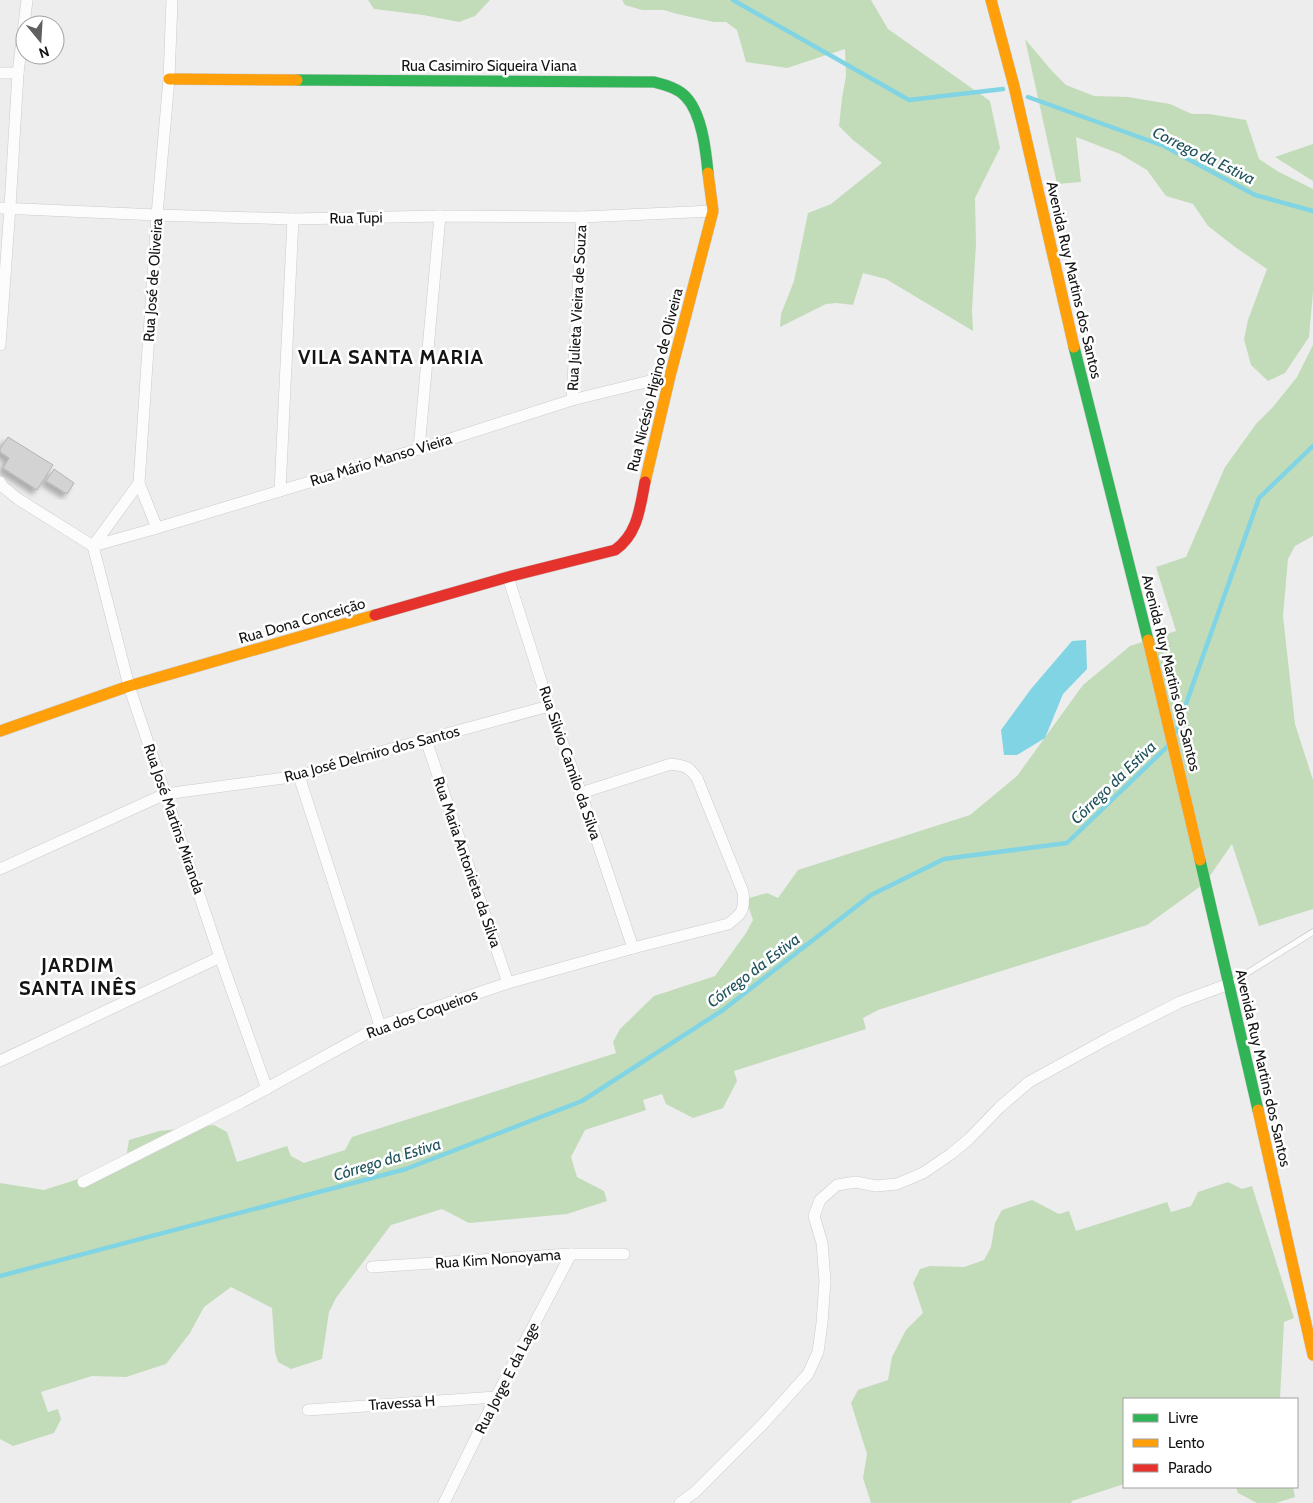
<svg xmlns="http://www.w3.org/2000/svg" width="1313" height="1503" viewBox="0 0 1313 1503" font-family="Cabin,sans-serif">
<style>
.green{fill:#c2dcb9}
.water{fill:#80d4e4}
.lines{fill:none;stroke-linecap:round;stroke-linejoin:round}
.stream{stroke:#80d4e4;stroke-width:4.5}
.building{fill:#d3d3d3;stroke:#b4b3b4;filter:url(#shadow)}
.lane-casing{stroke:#cacbcc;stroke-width:7}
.street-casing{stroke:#cacbcc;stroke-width:12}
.fast-casing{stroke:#cacbcc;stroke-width:12}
.slow-casing{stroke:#cacbcc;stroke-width:12}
.jam-casing{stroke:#cacbcc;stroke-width:12}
.lane{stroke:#fcfcfc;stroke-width:5.5}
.street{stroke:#fcfcfc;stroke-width:11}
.fast{stroke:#30b455;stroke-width:11}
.slow{stroke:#ff9f0a;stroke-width:11}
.jam{stroke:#e5322d;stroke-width:11}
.labels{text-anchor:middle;stroke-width:5;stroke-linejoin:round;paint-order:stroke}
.street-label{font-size:15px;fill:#141415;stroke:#fff}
.water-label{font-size:16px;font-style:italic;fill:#20535c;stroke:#fff}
.district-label{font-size:20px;font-weight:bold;letter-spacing:1px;fill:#141415;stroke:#fff}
</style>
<defs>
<filter id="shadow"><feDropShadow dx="-4.5" dy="4.5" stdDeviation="2.5" flood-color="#0004"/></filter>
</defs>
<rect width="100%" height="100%" fill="#ededee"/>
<g class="green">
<polygon points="368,0 490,0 475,16 459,22 423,15 374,9"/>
<polygon points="622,0 871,0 888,29 990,101 1000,148 975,198 976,244 972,310 973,331 886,279 863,273 853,305 837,303 826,304 780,327 781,314 794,281 808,213 831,204 882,163 853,140 839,126 842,98 846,76 845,49 787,68 746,62 737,30 726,22 714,22 677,14 664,10 642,10 625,5"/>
<polygon points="1025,39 1052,71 1066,85 1094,96 1128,97 1170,104 1192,114 1209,114 1246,120 1259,159 1279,172 1313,189 1313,292 1309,337 1285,373 1268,381 1251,365 1244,339 1248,320 1267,269 1235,247 1208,226 1193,204 1166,196 1147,170 1120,154 1076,137 1081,182 1057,184"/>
<polygon points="1313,144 1313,181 1275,157"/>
<polygon points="1313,345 1313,536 1295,546 1288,559 1283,616 1295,724 1313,780 1313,909 1259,926 1232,844 1205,883 1147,925 878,1010 863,1018 866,1029 734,1071 737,1081 723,1108 693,1118 666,1104 662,1094 643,1100 646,1110 585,1130 571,1157 577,1177 604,1191 607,1201 567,1214 469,1223 442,1209 391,1225 336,1298 329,1312 322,1359 291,1369 278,1362 275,1352 272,1308 231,1287 204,1307 190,1333 166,1364 126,1377 92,1376 41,1392 48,1412 58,1409 61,1419 54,1433 13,1446 0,1439 0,1183 44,1190 125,1164 129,1140 159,1131 214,1125 227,1132 237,1162 287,1146 291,1156 304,1163 345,1150 352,1137 616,1053 613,1042 620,1029 654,996 715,976 746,933 753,920 746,899 767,893 778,898 798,870 970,815 1017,776 1083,685 1130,646 1176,631 1156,567 1186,557 1225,467 1256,424 1273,407 1297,377"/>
<polygon points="1228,1182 1242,1189 1252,1186 1294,1318 1284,1322 1280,1399 1124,1399 1124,1484 1072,1501 1071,1503 871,1503 863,1478 867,1454 851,1403 858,1390 888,1380 892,1357 906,1330 923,1313 913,1283 920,1269 930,1266 964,1267 984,1260 991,1247 995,1223 1002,1210 1032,1200 1059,1214 1069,1211 1076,1231 1167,1202 1171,1212 1191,1206 1198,1192"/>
<polygon points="1236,1487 1293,1487 1295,1497 1276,1503 1257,1503 1238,1493"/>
</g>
<polygon class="water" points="1086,640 1087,669 1063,694 1045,738 1017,755 1004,755 1001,730 1031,689 1072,641"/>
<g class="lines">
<g class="stream">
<polyline points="733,0 909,100 1003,89"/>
<polyline points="1028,97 1164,146 1255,195 1313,211"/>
<polyline points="1176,732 1259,498 1313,446"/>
<polyline points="0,1276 406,1169 582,1101 723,1010 871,895 944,859 1067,843 1169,745"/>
</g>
</g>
<g class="building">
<polygon points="8,437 53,465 37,490 3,468 9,458 0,452 0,449"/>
<polygon points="54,469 74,483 67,494 46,481"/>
</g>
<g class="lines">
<g class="lane-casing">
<polyline id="lane" points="1231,983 1313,932"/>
</g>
<g class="street-casing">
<g id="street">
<polyline points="0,73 18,73"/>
<polyline points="0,208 157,215 293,219 440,216 582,217 713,211"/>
<polyline points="0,345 10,207 18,73 27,0"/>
<polyline points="572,400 582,217"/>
<polyline points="419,449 440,216"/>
<polyline points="0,482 2,486 18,499 93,546"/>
<polyline points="139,483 157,528"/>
<polyline points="280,491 293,219"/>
<polyline points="93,546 157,528 419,449 572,400 670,376"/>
<polyline points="93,546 129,686 220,957 267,1089"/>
<polyline points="93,546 139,483 157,215 169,79 172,0"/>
<polyline points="508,577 549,706 581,793 633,948"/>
<polyline points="426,740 508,983"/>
<polyline points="299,776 380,1026"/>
<polyline points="0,869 165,794 299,776 358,758 549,706"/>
<polyline points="0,1061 220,957"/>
<path d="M83,1182L242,1102L380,1026L508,983L633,948L728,924C742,914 745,910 743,892L697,778C688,766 685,766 671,764L581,793"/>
<polyline points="372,1267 571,1254 624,1254"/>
<polyline points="308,1410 496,1397"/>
<polyline points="444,1503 496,1397 571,1254"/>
<polyline points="680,1503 695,1492 761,1426 808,1374 818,1352 822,1323 825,1281 822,1243 814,1216 820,1200 837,1185 856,1182 876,1186 897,1184 923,1173 951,1154 969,1139 1000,1107 1029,1082 1109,1038 1180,1002 1229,984"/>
</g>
</g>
<g class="fast-casing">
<g id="fast">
<path d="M297,80L654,82C665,85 678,88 686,97C702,114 706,151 708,173"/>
<polyline points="1074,347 1148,640"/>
<polyline points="1200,860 1258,1110"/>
</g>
</g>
<g class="slow-casing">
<g id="slow">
<polyline points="991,0 1014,86 1074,347"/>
<polyline points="169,79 297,80"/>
<polyline points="645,482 670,376 713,211 708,173"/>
<polyline points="1148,640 1200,860"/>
<polyline points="0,731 129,686 375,615"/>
<polyline points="1258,1110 1313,1355"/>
</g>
</g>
<g class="jam-casing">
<path id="jam" d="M375,615L508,577L615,550C638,534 640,507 645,482"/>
</g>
<use href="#lane" class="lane"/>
<use href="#street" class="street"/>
<use href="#fast" class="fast"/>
<use href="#slow" class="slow"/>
<use href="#jam" class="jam"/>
</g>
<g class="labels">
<g class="street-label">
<text x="489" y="71">Rua Casimiro Siqueira Viana</text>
<text transform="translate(356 218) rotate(-1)" y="5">Rua Tupi</text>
<text transform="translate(153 280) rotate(-86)" y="5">Rua José de Oliveira</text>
<text transform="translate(1074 280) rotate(77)" y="5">Avenida Ruy Martins dos Santos</text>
<text transform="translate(577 308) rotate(-87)" y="5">Rua Julieta Vieira de Souza</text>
<text transform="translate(655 380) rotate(-76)" y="5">Rua Nicésio Higino de Oliveira</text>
<text transform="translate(381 460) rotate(-17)" y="5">Rua Mário Manso Vieira</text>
<text transform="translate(302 621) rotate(-16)" y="5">Rua Dona Conceição</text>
<text transform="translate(1171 673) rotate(76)" y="5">Avenida Ruy Martins dos Santos</text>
<text transform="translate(372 754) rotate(-15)" y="5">Rua José Delmiro dos Santos</text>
<text transform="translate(570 763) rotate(71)" y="5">Rua Silvio Camilo da Silva</text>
<text transform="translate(174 819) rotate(71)" y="5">Rua José Martins Miranda</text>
<text transform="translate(467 862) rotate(71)" y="5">Rua Maria Antonieta da Silva</text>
<text transform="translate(422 1014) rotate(-20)" y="5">Rua dos Coqueiros</text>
<text transform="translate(1263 1068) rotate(77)" y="5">Avenida Ruy Martins dos Santos</text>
<text transform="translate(498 1259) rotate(-4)" y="5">Rua Kim Nonoyama</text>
<text transform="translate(507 1378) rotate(-63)" y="5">Rua Jorge E da Lage</text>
<text transform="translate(402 1403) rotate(-4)" y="5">Travessa H</text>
</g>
<g class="water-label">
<text transform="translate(1204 155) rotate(26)" y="6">Corrego da Estiva</text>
<text transform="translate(1113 782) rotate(-44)" y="6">Córrego da Estiva</text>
<text transform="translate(753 970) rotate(-37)" y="6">Córrego da Estiva</text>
<text transform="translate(387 1159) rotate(-17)" y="6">Córrego da Estiva</text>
</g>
<g class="district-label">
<text x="391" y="364">VILA SANTA MARIA</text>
<text x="78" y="972">JARDIM<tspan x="78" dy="23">SANTA INÊS</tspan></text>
</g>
</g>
<rect x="1123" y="1398" width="175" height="90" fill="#ffffff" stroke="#a1a1a1"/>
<rect x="1133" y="1414" width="25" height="8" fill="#30b455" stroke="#a1a1a1"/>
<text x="1168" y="1423" font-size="15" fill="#141415">Livre</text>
<rect x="1133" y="1439" width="25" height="8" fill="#ff9f0a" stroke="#a1a1a1"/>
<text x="1168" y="1448" font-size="15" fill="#141415">Lento</text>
<rect x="1133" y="1464" width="25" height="8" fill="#e5322d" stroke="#a1a1a1"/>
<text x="1168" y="1473" font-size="15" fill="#141415">Parado</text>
<g transform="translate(40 40) rotate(162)"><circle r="24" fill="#ffffff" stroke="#a1a1a1"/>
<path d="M0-4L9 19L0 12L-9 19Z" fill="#606061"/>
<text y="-8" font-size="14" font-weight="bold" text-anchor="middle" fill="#141415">N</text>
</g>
</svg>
